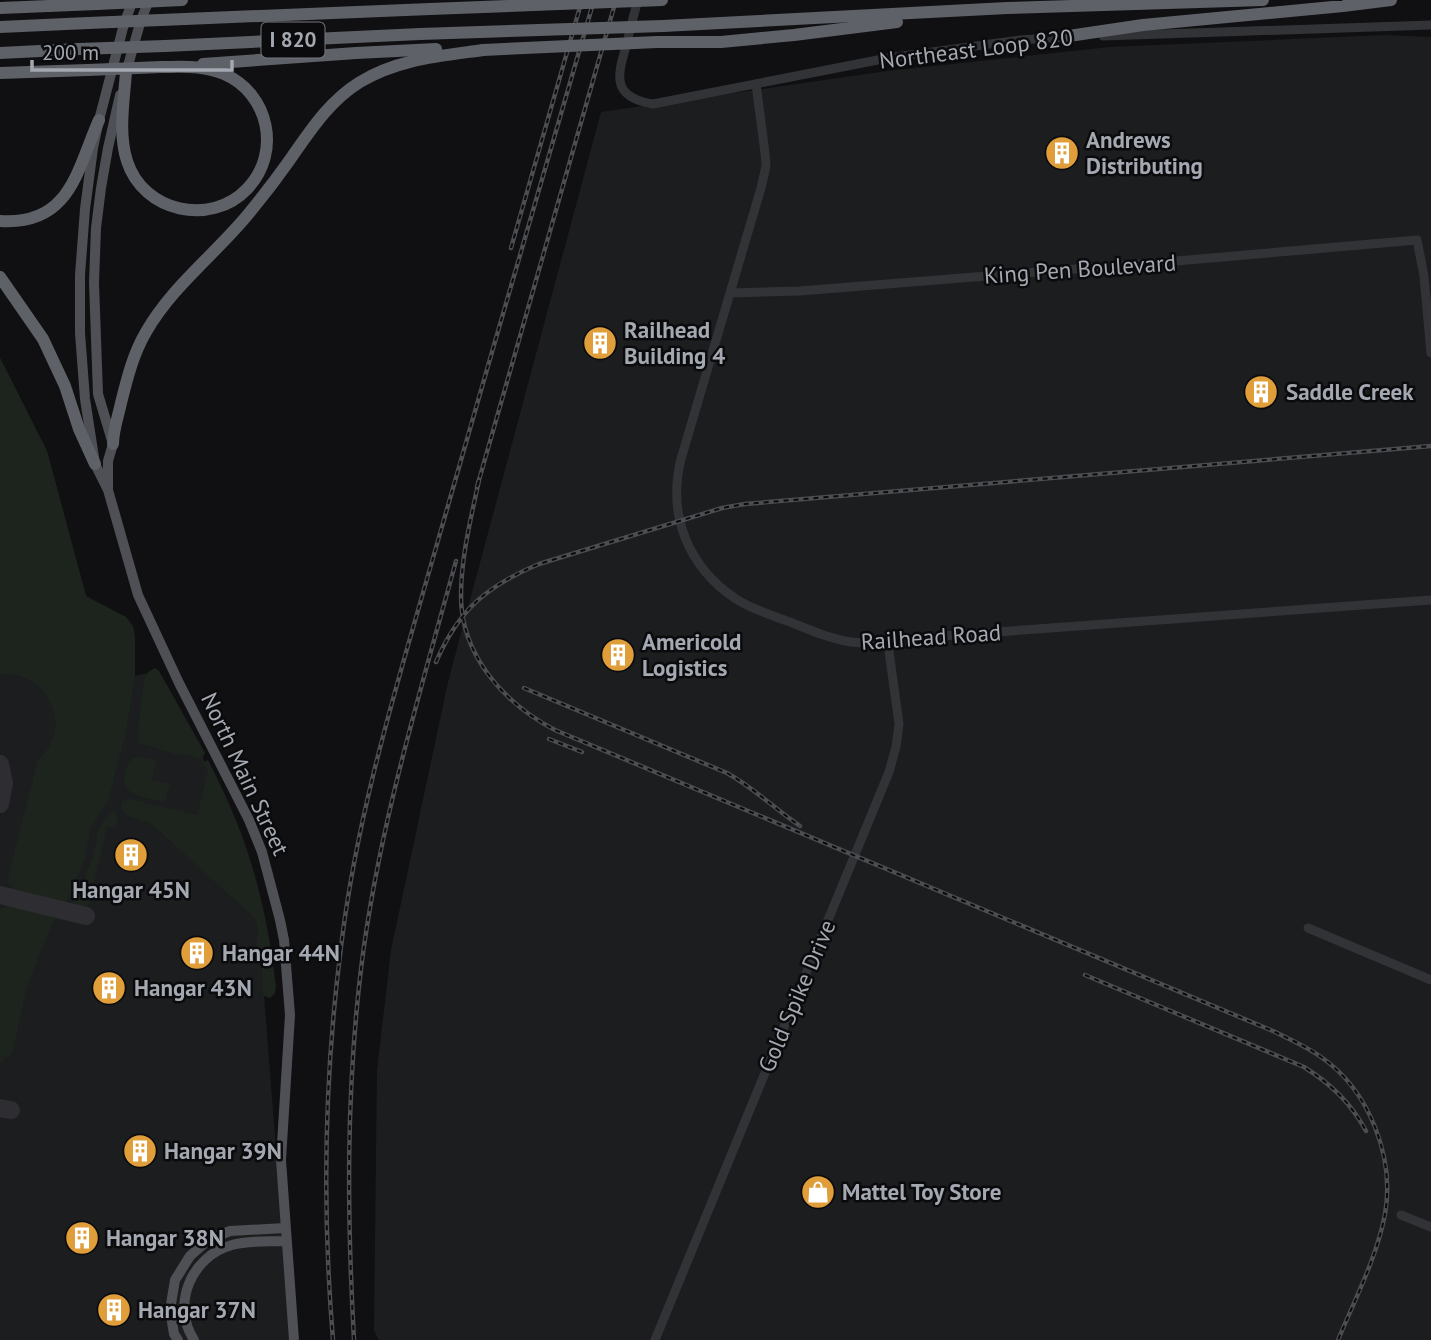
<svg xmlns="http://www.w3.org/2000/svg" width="1431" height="1340" viewBox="0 0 1431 1340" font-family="'PT Sans',sans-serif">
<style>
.built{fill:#1c1d1e}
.green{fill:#1d241e}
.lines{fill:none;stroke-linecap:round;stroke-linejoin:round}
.taxiway{stroke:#2e2e32;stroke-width:18}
.minor{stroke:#323336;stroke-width:9}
.major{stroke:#4e5055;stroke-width:10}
.highway{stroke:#5e6167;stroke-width:12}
.rail-casing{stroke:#4b4d51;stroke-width:4.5}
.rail{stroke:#0b0b0d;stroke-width:2;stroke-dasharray:5;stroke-linecap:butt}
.highway-bridge{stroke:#5e6167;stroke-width:12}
.labels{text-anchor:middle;stroke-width:5;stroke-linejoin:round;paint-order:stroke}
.shield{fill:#0b0b0d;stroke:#757980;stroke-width:2}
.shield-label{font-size:21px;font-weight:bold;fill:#a3a8b1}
.street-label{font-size:23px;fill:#a3a8b1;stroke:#0b0b0d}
.poi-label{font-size:23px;font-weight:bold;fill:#a3a8b1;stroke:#0b0b0d;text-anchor:start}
</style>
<rect width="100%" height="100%" fill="#101012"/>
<g class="built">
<polygon points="1385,35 1431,37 1431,1340 379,1340 374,1331 377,1071 391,950 448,682 601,112 887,71 1110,47"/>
<polygon points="0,358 47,451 86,596 130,677 156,671 223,795 250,865 260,944 291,1340 0,1340"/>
</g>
<g class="green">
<path d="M0,358L47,451L86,596L126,617L133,626L135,636V678L125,736L109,798L91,827L85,858L65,906L18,894L7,881L38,760C75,727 49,671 0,674Z"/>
<polygon points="155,668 159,671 205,753 202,758 197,759 194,756 176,754 138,743 137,738 144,680 148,672"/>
<path d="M138,756L156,760L152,780L170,784L165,802C147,797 119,797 125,773C127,764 130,759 138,756Z"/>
<path d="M208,760C248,837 266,901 276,987L275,993L270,998L263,996L261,952L255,950C258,939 260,929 255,918C221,888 188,857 154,826C144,816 115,821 122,801L130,799L197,815L208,771L203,763Z"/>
<path d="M114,810L118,815L115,828L107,826L89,903L84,908L79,909L75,907L73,902C79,888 87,874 92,860C100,835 92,831 114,810Z"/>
<polygon points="13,904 57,914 39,955 26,990 12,1054 3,1059 0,1064 0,909"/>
</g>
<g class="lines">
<g class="taxiway">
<polyline points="0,764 4,783 0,804"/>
<polyline points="0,895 86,916"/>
<polyline points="0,1108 11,1110"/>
</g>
<g class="minor">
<path d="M638,0C634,14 630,28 627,43C617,76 611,97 653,104L888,58L1020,40L1068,37"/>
<polyline points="1103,36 1431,25"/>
<path d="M756,84L765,153L766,166L761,188L681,459C667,515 688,567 736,599C751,609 774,616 790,622C810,630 830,639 851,642C882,646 912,641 942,636L1431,600"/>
<polyline points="731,293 800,291 1188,260 1417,240 1424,276 1431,353"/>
<polyline points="1308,928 1431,980"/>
<polyline points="1401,1215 1431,1227"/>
<polyline points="655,1340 889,772 896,747 899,724 888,644"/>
</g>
<g class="major">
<polyline points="133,0 124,24 99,120 93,148 85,209 80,275 80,333 85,399 95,464 108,490 138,595 179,683 249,820 262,852 280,920 284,940 290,1015 281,1160 294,1340"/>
<polyline points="125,76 141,20 149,0"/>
<polyline points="108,487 108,461 113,444 98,394 94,283 96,228 101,188 108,148 120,95"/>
<polyline points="178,1340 174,1334 170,1310 175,1280 190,1256 208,1240 230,1231 285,1228"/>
<path d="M194,1340C171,1305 191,1256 232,1245C249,1240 269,1242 286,1241"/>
</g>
<g class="highway">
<polyline points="0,8 97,4"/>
<polyline points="185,19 430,9"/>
<polyline points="663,26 1007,8 1263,0"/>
<polyline points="0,27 88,23"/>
<polyline points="1062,37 1143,25 1343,6 1391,0"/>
<polyline points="657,42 721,42 794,35 897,22"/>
<polyline points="165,46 420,34"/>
<polyline points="0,53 79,49"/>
<polyline points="203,64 356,53 436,49"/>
<path d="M126,72C124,101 118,133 127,161C143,212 211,227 247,189C282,153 269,93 224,74C203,65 182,67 161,67"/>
<polyline points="0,73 88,70"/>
<path d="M0,221C70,226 77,170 99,120"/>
<polyline points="0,277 43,339 65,386 79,429 95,464"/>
<path d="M113,444C113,430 118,417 121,403C127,379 133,354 146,332C172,286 217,253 250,212C264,195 277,178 289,161C310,131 329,101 360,82C398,59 440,56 483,50"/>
</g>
<g class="rail-casing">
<g id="rail">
<polyline points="511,248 582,0"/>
<path d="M479,480C471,518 461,557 461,596C461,656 505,704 555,730L1273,1031C1289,1039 1306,1046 1321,1057C1369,1090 1395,1157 1385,1214C1377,1257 1355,1299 1338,1340"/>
<polyline points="477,487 616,0"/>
<path d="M436,662C459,609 487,586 539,564L722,508L745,504L1431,446"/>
<path d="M524,688L727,773C754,788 775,809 800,826"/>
<polyline points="549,739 582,752"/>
<path d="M1085,975L1304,1067C1331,1084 1351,1103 1366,1131"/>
<path d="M333,1340C322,1208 324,1079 341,947C357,812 398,681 435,551C487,367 541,184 594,0"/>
<path d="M354,1340C347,1215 346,1094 361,969C378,830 419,696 456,561"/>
</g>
</g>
<use href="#rail" class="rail"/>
<g class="highway-bridge">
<polyline points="97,4 182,0"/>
<polyline points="430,9 662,0"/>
<polyline points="88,23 185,19"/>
<polyline points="420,34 663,26"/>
<polyline points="79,49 165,46"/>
<polyline points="483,50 657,42"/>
<polyline points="88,70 161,67"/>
</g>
</g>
<defs>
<g id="building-disc" transform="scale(1.75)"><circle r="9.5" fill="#e09e3a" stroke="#0b0b0d"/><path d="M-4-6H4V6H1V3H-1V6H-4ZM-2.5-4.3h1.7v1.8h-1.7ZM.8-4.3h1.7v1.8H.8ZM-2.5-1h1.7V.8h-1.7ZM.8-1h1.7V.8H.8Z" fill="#fff"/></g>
<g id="shop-disc" transform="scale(1.75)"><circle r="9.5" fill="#e09e3a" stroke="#0b0b0d"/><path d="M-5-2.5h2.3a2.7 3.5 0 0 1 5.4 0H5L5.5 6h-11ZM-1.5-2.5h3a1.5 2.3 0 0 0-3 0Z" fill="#fff"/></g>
</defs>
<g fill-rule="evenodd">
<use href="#building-disc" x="1062" y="153"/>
<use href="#building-disc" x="600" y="343"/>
<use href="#building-disc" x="1261" y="392"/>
<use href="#building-disc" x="618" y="655"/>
<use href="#building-disc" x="131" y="855"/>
<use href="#building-disc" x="197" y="953"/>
<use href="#building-disc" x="109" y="988"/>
<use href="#building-disc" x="140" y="1151"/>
<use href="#shop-disc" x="818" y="1192"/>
<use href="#building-disc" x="82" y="1238"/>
<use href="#building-disc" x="114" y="1310"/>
</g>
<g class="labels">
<rect class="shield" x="261.5" y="22.5" width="63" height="35" rx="5"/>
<g class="shield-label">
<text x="293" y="47">I 820</text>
</g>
<g class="street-label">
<text transform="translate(976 49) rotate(-7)" y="8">Northeast Loop 820</text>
<text transform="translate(1080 269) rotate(-4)" y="8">King Pen Boulevard</text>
<text transform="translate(931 637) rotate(-4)" y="8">Railhead Road</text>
<text transform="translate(245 774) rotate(65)" y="8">North Main Street</text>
<text transform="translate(797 996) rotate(-67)" y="8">Gold Spike Drive</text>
</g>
<g class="poi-label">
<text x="1086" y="148">Andrews<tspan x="1086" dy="26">Distributing</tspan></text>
<text x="624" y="338">Railhead<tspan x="624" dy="26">Building 4</tspan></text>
<text x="1286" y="400">Saddle Creek</text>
<text x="642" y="650">Americold<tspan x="642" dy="26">Logistics</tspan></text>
<text x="131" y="898" text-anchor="middle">Hangar 45N</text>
<text x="222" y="961">Hangar 44N</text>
<text x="134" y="996">Hangar 43N</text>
<text x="164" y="1159">Hangar 39N</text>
<text x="842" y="1200">Mattel Toy Store</text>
<text x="106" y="1246">Hangar 38N</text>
<text x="138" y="1318">Hangar 37N</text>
</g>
</g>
<path d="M32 60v10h200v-10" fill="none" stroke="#a3a8b1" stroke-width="3.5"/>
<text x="42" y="60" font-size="21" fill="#a3a8b1" stroke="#0b0b0d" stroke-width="5" paint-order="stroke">200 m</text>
</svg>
